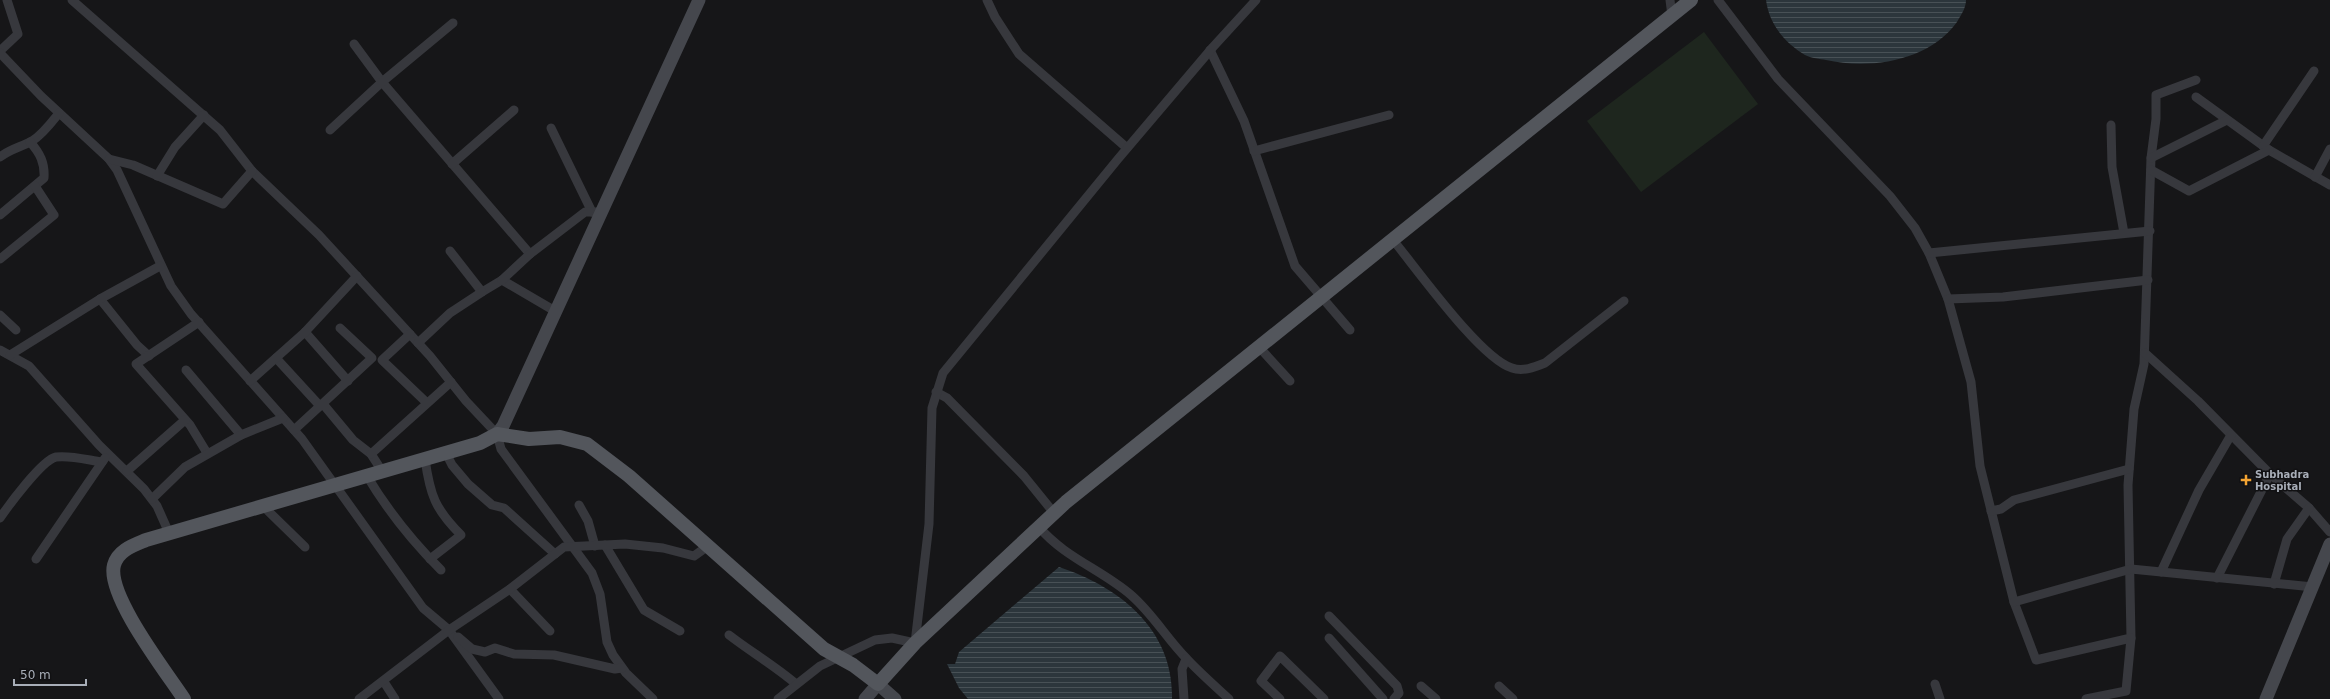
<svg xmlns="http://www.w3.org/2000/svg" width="2330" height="699" viewBox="0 0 2330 699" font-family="'DejaVu Sans',sans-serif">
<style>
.pitch{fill:#1e261e}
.water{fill:url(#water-rules)}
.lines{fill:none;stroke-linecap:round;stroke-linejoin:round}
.street{stroke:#37383d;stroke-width:9}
.secondary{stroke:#45474d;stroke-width:13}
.primary{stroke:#53565c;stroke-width:14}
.poi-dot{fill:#f3a433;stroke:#111113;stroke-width:1.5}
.labels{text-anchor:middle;stroke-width:3;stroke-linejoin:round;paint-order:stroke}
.poi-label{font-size:10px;font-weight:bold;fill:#a8aeb8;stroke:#111113;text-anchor:start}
</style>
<defs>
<pattern id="water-rules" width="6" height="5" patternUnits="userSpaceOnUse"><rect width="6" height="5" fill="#2c363c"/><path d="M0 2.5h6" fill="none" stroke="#485156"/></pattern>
</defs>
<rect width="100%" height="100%" fill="#161618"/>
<polygon class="pitch" points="1704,32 1758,104 1641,192 1587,121"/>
<g class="water">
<path d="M1766,0H1966C1966,8 1961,15 1957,22C1929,61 1870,70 1826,60C1820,59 1811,58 1805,55C1785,43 1769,24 1766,0Z"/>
<path d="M1059,567C1120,587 1174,630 1172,699H968L959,688L947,664H955L959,652Z"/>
</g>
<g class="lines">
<g class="street">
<polyline points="72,0 220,130 252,171 319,235 430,356 466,401 497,434 501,449 592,573 600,594 607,642 613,655 626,673 653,699"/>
<polyline points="987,0 995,17 1019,54 1127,148"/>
<polyline points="1670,0 1672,16"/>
<polyline points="1718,0 1778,79 1890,196 1915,228 1929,253 1948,299 1971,382 1980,466 2014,602 2036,660 2131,638 2128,485 2134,409 2144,364 2151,158 2156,119 2156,95 2196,80"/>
<polyline points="354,44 382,82 530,254"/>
<polyline points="1210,50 1244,121 1295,266 1350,330"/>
<polyline points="0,51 18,34 7,0"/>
<polyline points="0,53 41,96 109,159 117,170 171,286 191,314 302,439 423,608 449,630 499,699"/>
<polyline points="2196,97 2269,150 2330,185"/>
<polyline points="2111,125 2112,167 2124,233"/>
<polyline points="551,128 592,212"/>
<polyline points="330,130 382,82 453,23"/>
<polyline points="2263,146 2314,71"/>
<polyline points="1254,151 1389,115"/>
<path d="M0,157C10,149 21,147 32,141C43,134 51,123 59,113"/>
<polyline points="2151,158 2227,120"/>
<polyline points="109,159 133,165 223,204 252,171"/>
<polyline points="452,164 514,110"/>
<polyline points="2151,170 2189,191 2269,150"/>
<polyline points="157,176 175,147 204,115"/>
<polyline points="2315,177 2330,149"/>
<path d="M0,215L44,178C45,163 40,153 30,142"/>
<path d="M1393,240C1417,269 1480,358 1512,368C1523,372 1535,367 1545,363L1624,301"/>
<polyline points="450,251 482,292 502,280 555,311"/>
<polyline points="1929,253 2150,231"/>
<polyline points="0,259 54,215 35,186"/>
<polyline points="502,280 530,254 585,212 601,212"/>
<polyline points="100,299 137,345 149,356"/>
<polyline points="1948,299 2003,297 2148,280"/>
<polyline points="0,315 16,330"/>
<polyline points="199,322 136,364 190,425 207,453"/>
<polyline points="305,332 348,381"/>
<polyline points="410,334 382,360 427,403"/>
<polyline points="418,343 450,313 482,292"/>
<polyline points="1259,347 1290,381"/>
<polyline points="0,350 29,366 99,445 144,489 157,506 169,533"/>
<polyline points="2145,353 2198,401 2270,474 2309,508 2330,532"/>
<polyline points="10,355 100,299 160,266"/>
<polyline points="276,358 320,406"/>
<polyline points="186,370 241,435"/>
<polyline points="250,381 305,332 357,276"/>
<polyline points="936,392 947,398 1024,476 1054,513"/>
<polyline points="323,404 353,440 371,454 382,471"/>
<polyline points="294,430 372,358 340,328"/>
<polyline points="446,453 452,465 468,484 492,505 504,508 555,554"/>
<polyline points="371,454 451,382"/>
<path d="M425,459C430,495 435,509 461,535L430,559"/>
<polyline points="127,471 185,420"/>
<path d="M367,476C388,511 412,541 441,570"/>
<polyline points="152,499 185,467 241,435 283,418"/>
<polyline points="579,505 588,521 595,546"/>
<polyline points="263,506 305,547"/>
<polyline points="1991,511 2001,509 2014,500 2129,469"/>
<path d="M0,518C9,505 42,460 56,457C70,455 88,460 102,462"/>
<path d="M1039,527C1064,557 1102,570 1131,595C1153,614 1167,639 1187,659C1200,673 1215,686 1229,699"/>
<polyline points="605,545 644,610 680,631"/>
<polyline points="36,559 105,458"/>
<polyline points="2161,572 2199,490 2231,435"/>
<polyline points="2217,578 2270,474"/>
<polyline points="2274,584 2287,539 2309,508"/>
<polyline points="510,589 550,631"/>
<polyline points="2014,602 2131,569 2313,587"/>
<polyline points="1329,616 1397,686 1399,693 1394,699"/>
<path d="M729,635C751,652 775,666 796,684"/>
<polyline points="458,637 472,649 485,652 495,648 514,654 554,655 615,669 622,668"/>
<polyline points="1329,638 1383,699"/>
<polyline points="384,682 395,699"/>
<polyline points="1935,684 1940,699"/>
<polyline points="1421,686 1436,699"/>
<polyline points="1499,686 1513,699"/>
<polyline points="359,699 449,630 510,589 564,547 625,544 663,548 694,556 708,546"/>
<polyline points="778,699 820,666 875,640 892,638 915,643 929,524 932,408 943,373 1118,159 1213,47 1256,0"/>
<polyline points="1184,699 1182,669 1186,659"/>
<polyline points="1280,699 1261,681 1280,656 1324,699"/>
<polyline points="2086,699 2126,691 2131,638"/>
</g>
<g class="secondary">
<polyline points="497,434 503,426 699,0"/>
<polyline points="865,699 878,684 895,699"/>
<polyline points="2266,699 2330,544"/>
</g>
<path class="primary" d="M184,699C167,673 106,595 114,565C118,550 134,545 146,540L480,443L497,434L529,439L560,437L587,444L629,476L824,649L853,665L878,684L915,643L1066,502L1691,0"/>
</g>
<path class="poi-dot" d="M2244 474h4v4h4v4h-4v4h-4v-4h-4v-4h4z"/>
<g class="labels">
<g class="poi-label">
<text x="2255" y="478">Subhadra<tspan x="2255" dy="12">Hospital</tspan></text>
</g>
</g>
<path d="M14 679v6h72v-6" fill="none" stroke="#a8aeb8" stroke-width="2"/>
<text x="20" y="679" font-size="12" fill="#a8aeb8" stroke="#111113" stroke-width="3" paint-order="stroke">50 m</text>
</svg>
